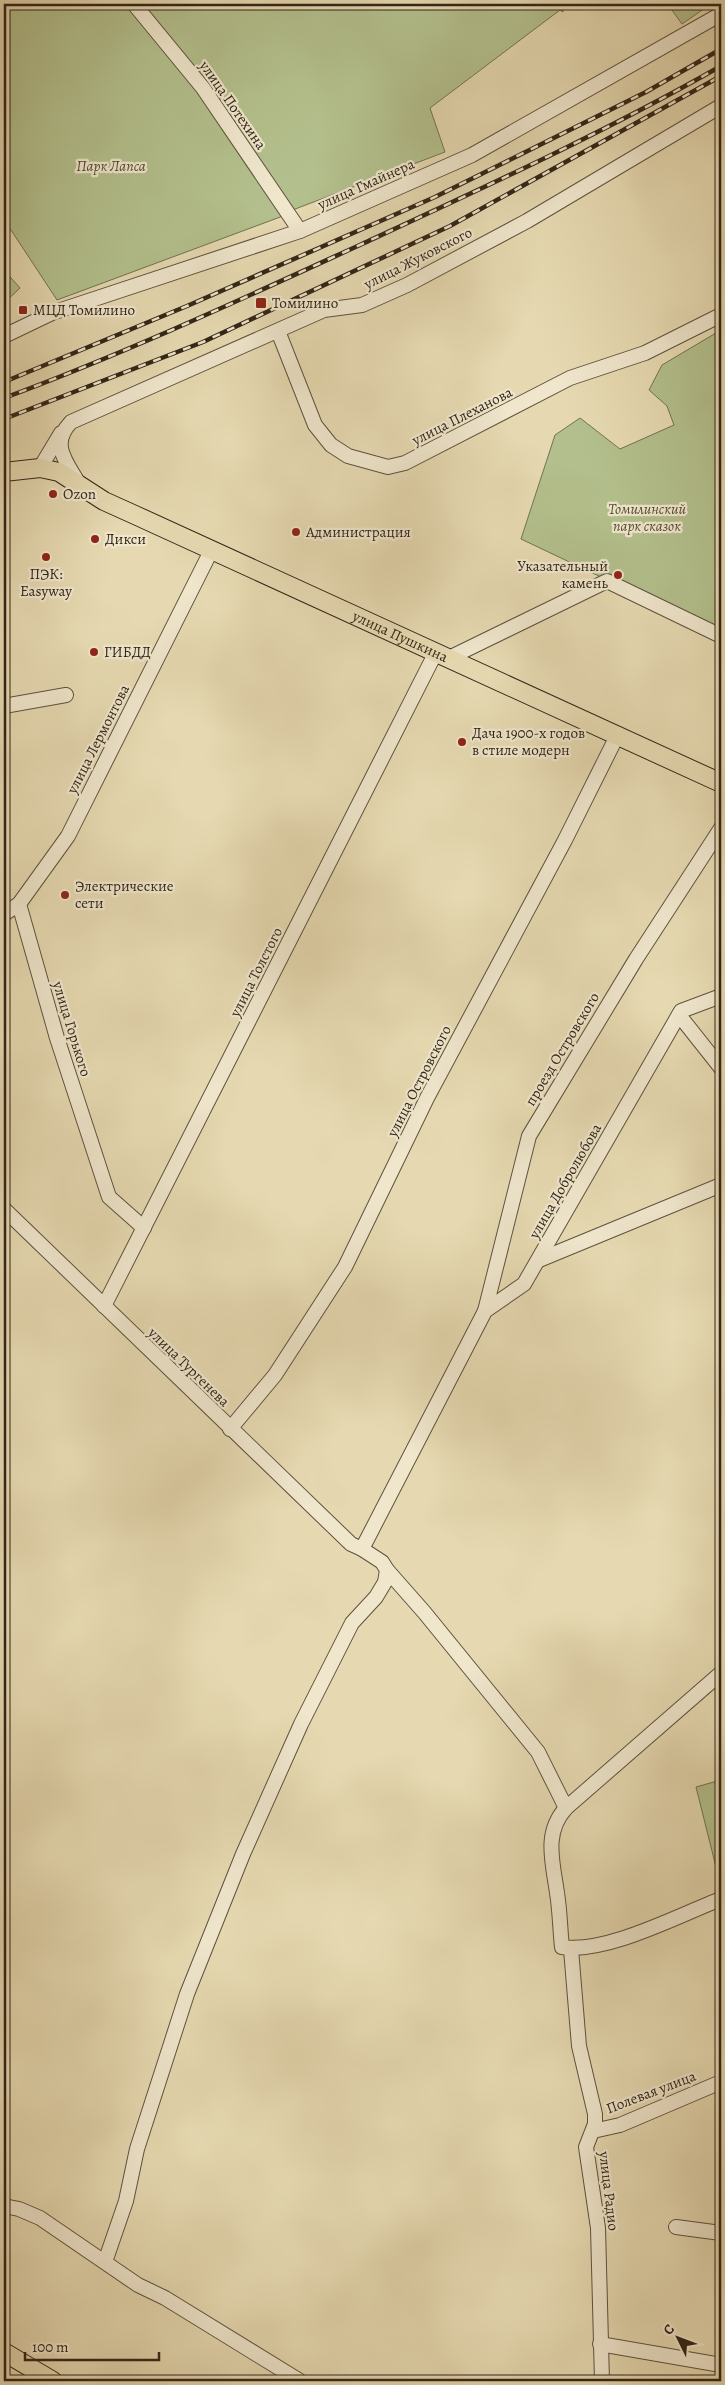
<svg xmlns="http://www.w3.org/2000/svg" width="725" height="2385" viewBox="0 0 725 2385" font-family="Alegreya,serif">
<style>
.green{fill:#b3c08d;stroke:#727252}
.lines{fill:none;stroke-linecap:round;stroke-linejoin:round}
.minor-casing{stroke:#5e523e;stroke-width:16}
.major-casing{stroke:#312518;stroke-width:20}
.minor{stroke:#efe6cc;stroke-width:14}
.major{stroke:#e6d9b1;stroke-width:18}
.rail-casing{stroke:#312518;stroke-width:4.5}
.rail{stroke:#efe6cc;stroke-width:2.5;stroke-dasharray:8;stroke-linecap:butt}
.poi-dot{fill:#8f2418;stroke:#efe6cc;stroke-width:2}
.labels{text-anchor:middle;stroke-width:4.5;stroke-linejoin:round;paint-order:stroke}
.street-label{font-size:15px;fill:#312518;stroke:#efe6cc}
.park-label{font-size:15px;font-style:italic;fill:#524c35;stroke:#efe6cc}
.poi-label{font-size:15px;fill:#312518;stroke:#efe6cc;text-anchor:start}
</style>
<rect width="100%" height="100%" fill="#e6d9b1"/>
<filter id="stains"><feTurbulence type="fractalNoise" baseFrequency=".004" numOctaves="4"/><feColorMatrix values="0 0 0 0 .2 0 0 0 0 .09 0 0 0 0 .02 0 0 0 .5 -.17"/></filter>
<radialGradient id="worn" r=".72"><stop offset=".6" stop-color="#630" stop-opacity="0"/><stop offset="1" stop-color="#630" stop-opacity=".3"/></radialGradient>
<g class="green">
<polygon points="4,4 563,4 563,12 560,10 430,108 445,152 282,214 283,216 57,300 11,230 4,223"/>
<polygon points="672,4 711,4 682,24 669,6"/>
<polygon points="4,270 20,288 4,303"/>
<polygon points="721,330 721,634 521,539 555,435 580,418 620,449 674,425 667,406 649,390 662,365"/>
<polygon points="721,1780 721,1883 720,1883 696,1787"/>
</g>
<g class="lines">
<g class="minor-casing">
<g id="minor">
<polyline points="134,4 203,88 300,231"/>
<polyline points="278,331 315,425 331,445 348,456 388,467 405,463 570,378 645,353 721,315"/>
<polyline points="4,336 52,313 300,231 472,155 721,14"/>
<polyline points="40,468 61,433"/>
<path d="M80,486C67,462 49,445 71,422L324,310L362,305L407,285L527,221L721,106"/>
<polyline points="449,658 607,581 721,636"/>
<polyline points="4,706 66,695"/>
<polyline points="19,904 57,1038 109,1197 144,1228"/>
<polyline points="4,914 19,904 68,836 212,549"/>
<polyline points="679,1015 721,1068"/>
<polyline points="4,1209 351,1544 362,1549 485,1311 524,1284 681,1011 721,996"/>
<polyline points="539,1260 721,1185"/>
<polyline points="104,1306 436,652"/>
<polyline points="485,1311 529,1136 636,959 721,828"/>
<polyline points="230,1429 275,1375 345,1267 427,1098 565,840 618,734"/>
<polyline points="387,1570 424,1612 538,1752 566,1808"/>
<path d="M721,1673L566,1808C543,1833 553,1863 557,1893C560,1911 560,1929 562,1947C606,1954 679,1915 721,1899"/>
<polyline points="571,1949 579,2046 595,2114 595,2124 586,2147 598,2228 602,2381"/>
<polyline points="593,2131 620,2125 721,2082"/>
<polyline points="4,2206 19,2209 40,2218 138,2285 165,2298 300,2381"/>
<polyline points="676,2227 721,2233"/>
<polyline points="105,2262 126,2201 137,2149 187,1994 243,1854 301,1724 352,1623 376,1597 385,1582 387,1570 382,1562 362,1549"/>
<polyline points="600,2344 721,2365"/>
</g>
</g>
<g class="major-casing">
<g id="major">
<path id="s1" d="M4,472L40,468L59,472L104,501L135,515L721,783"/>
<polyline points="4,2352 53,2381"/>
</g>
</g>
<use href="#minor" class="minor"/>
<use href="#major" class="major"/>
<g class="rail-casing">
<g id="rail">
<polyline points="4,382 187,306 435,197 646,92 721,49"/>
<path d="M4,398C126,353 244,298 362,244C483,188 605,132 721,66"/>
<polyline points="4,419 203,342 450,226 721,76"/>
</g>
</g>
<use href="#rail" class="rail"/>
</g>
<g class="poi-dot">
<rect x="255" y="297" width="12" height="12" rx="2.5"/>
<rect x="18" y="305" width="10" height="10" rx="2.5"/>
<circle cx="53" cy="494" r="5"/>
<circle cx="296" cy="532" r="5"/>
<circle cx="95" cy="539" r="5"/>
<circle cx="46" cy="557" r="5"/>
<circle cx="618" cy="575" r="5"/>
<circle cx="94" cy="652" r="5"/>
<circle cx="462" cy="742" r="5"/>
<circle cx="65" cy="895" r="5"/>
</g>
<g class="labels">
<g class="street-label">
<text transform="translate(233 105) rotate(55)" y="5">улица Потехина</text>
<text transform="translate(366 184) rotate(-24)" y="5">улица Гмайнера</text>
<text transform="translate(418 258) rotate(-27)" y="5">улица Жуковского</text>
<text transform="translate(462 416) rotate(-27)" y="5">улица Плеханова</text>
<text dy="5" stroke="none"><textPath href="#s1" startOffset="435">улица Пушкина</textPath></text>
<text transform="translate(98 739) rotate(-63)" y="5">улица Лермонтова</text>
<text transform="translate(256 972) rotate(-63)" y="5">улица Толстого</text>
<text transform="translate(72 1029) rotate(73)" y="5">улица Горького</text>
<text transform="translate(562 1049) rotate(-59)" y="5">проезд Островского</text>
<text transform="translate(419 1081) rotate(-63)" y="5">улица Островского</text>
<text transform="translate(565 1181) rotate(-60)" y="5">улица Добролюбова</text>
<text transform="translate(189 1367) rotate(44)" y="5">улица Тургенева</text>
<text transform="translate(651 2092) rotate(-21)" y="5">Полевая улица</text>
<text transform="translate(609 2191) rotate(83)" y="5">улица Радио</text>
</g>
<g class="park-label">
<text x="111" y="171">Парк Лапса</text>
<text x="647" y="514">Томилинский<tspan x="647" dy="17">парк сказок</tspan></text>
</g>
<g class="poi-label">
<text x="272" y="308">Томилино</text>
<text x="33" y="315">МЦД Томилино</text>
<text x="63" y="499">Ozon</text>
<text x="306" y="537">Администрация</text>
<text x="105" y="544">Дикси</text>
<text x="608" y="571" text-anchor="end">Указательный<tspan x="608" dy="17">камень</tspan></text>
<text x="46" y="579" text-anchor="middle">ПЭК:<tspan x="46" dy="17">Easyway</tspan></text>
<text x="104" y="657">ГИБДД</text>
<text x="472" y="738">Дача 1900-х годов<tspan x="472" dy="17">в стиле модерн</tspan></text>
<text x="75" y="891">Электрические<tspan x="75" dy="17">сети</tspan></text>
</g>
</g>
<rect width="725" height="2385" fill="none" stroke="#e6d9b1" stroke-width="20"/>
<rect x="5" y="5" width="715" height="2375" fill="none" stroke="#312518" stroke-width="2.5"/>
<rect x="10" y="10" width="705" height="2365" fill="none" stroke="#312518"/>
<g transform="translate(678 2338) rotate(312)" stroke="#efe6cc" stroke-width="4" paint-order="stroke">
<path d="M0-4L9 19L0 12L-9 19Z" fill="#312518"/>
<text y="-8" font-size="14" font-weight="bold" text-anchor="middle" fill="#312518">С</text>
</g>
<path d="M25 2352v8h134v-8" fill="none" stroke="#312518" stroke-width="2.5"/>
<text x="32" y="2352" font-size="15" fill="#312518" stroke="#efe6cc" stroke-width="4" paint-order="stroke">100 m</text>
<rect width="100%" height="100%" filter="url(#stains)"/>
<rect width="100%" height="100%" fill="url(#worn)"/>
</svg>
